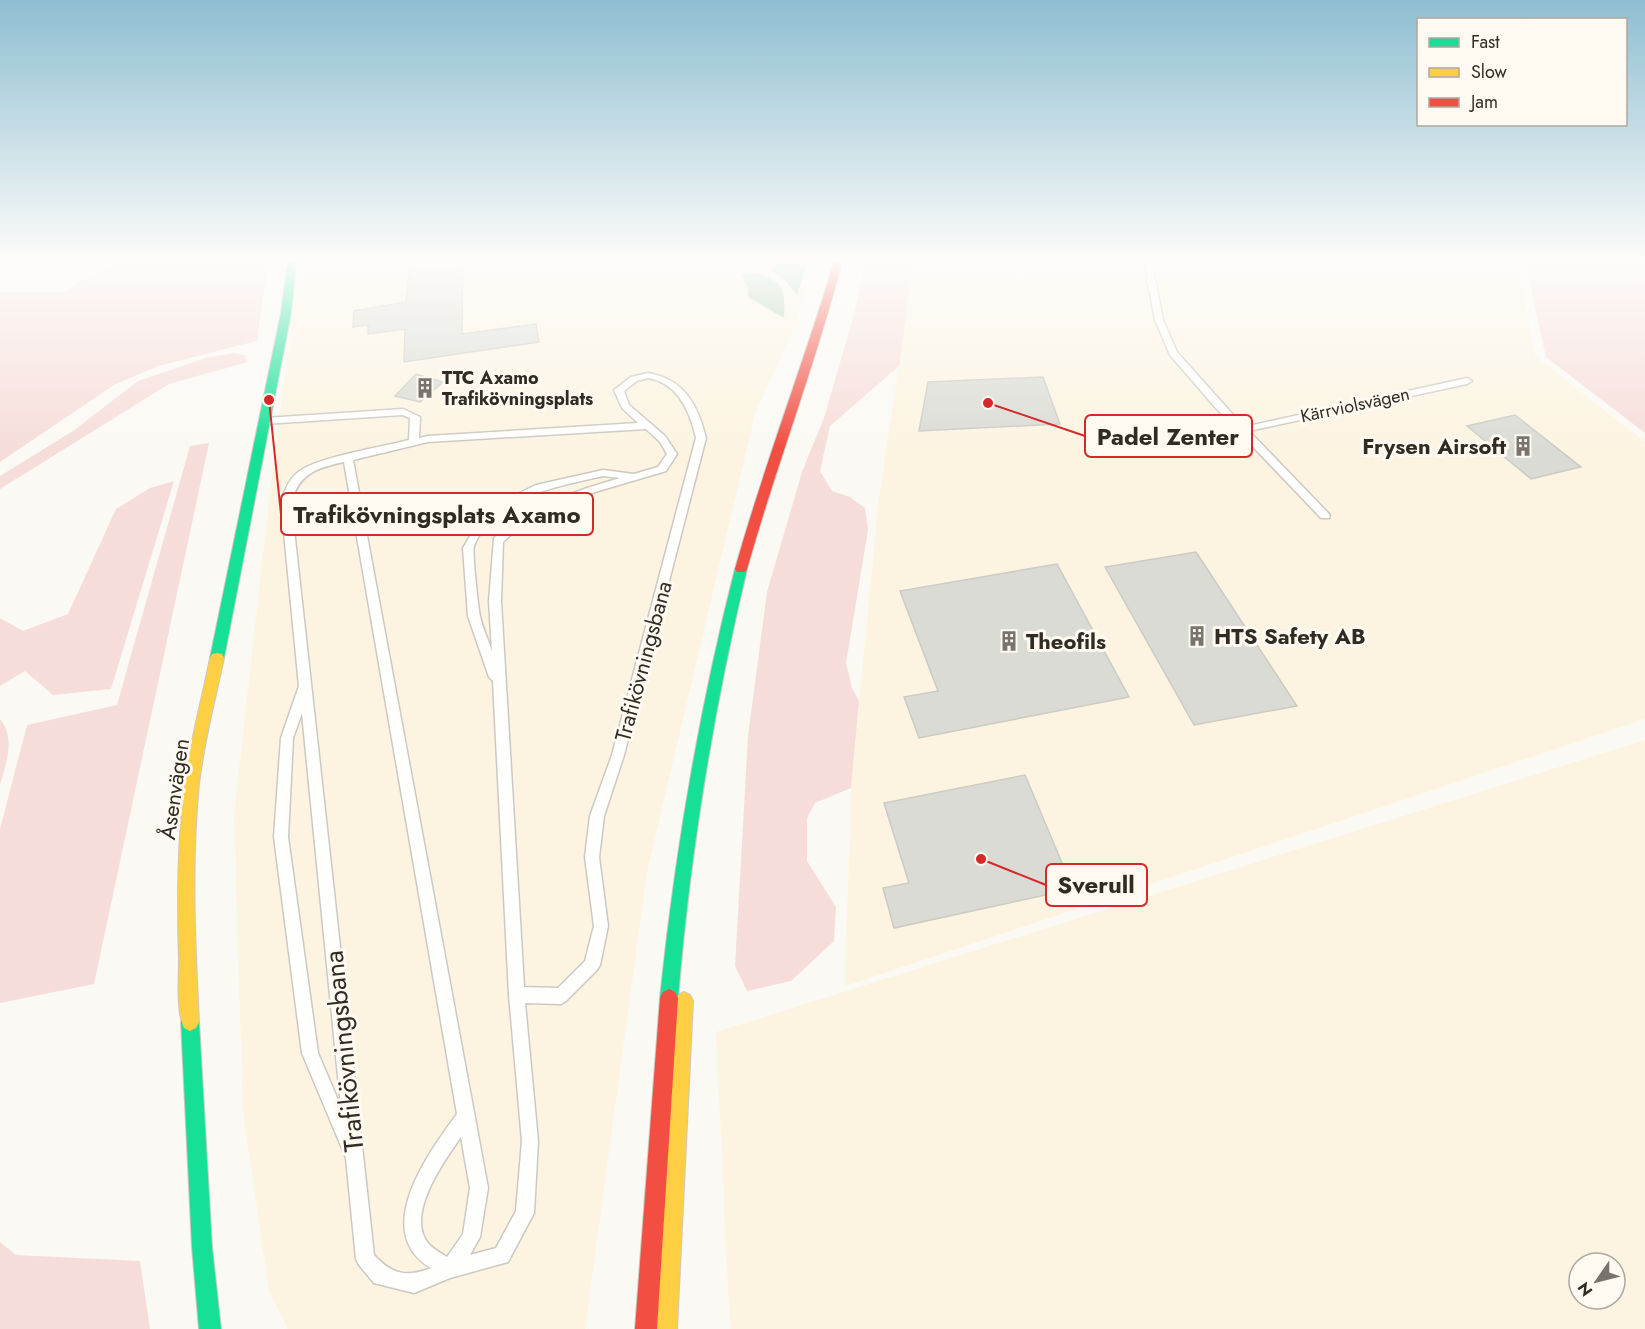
<svg xmlns="http://www.w3.org/2000/svg" width="1645" height="1329" viewBox="0 0 1645 1329" font-family="Jost,sans-serif">
<style>
.built{fill:#fcf4e1;fill-rule:evenodd}
.green{fill:#f6ddd9}
.water{fill:#a7ccaf}
.building{fill:#dadbd4;stroke:#cbcbc4;stroke-width:1.5}
.lines{fill:none;stroke-linecap:round;stroke-linejoin:round}
.street-casing{stroke:#cbc9c2;stroke-width:3}
.fast-casing{stroke:#cbc9c2;stroke-width:2}
.slow-casing{stroke:#cbc9c2;stroke-width:2}
.jam-casing{stroke:#cbc9c2;stroke-width:2}
.street{fill:#fefefd;fill-rule:evenodd}
.fast{fill:#16e098;fill-rule:evenodd}
.slow{fill:#ffcf43;fill-rule:evenodd}
.jam{fill:#f24e42;fill-rule:evenodd}
.labels{text-anchor:middle;stroke-width:6;stroke-linejoin:round;paint-order:stroke}
.far-poi-label{font-size:18px;font-weight:bold;fill:#302c24;stroke:#fefaf1;text-anchor:start}
.far-street-label{font-size:18px;fill:#302c24;stroke:#fefaf1}
.poi-label{font-size:22px;font-weight:bold;fill:#302c24;stroke:#fefaf1;text-anchor:start}
.street-label{font-size:22px;fill:#302c24;stroke:#fefaf1}
.near-street-label{font-size:27px;fill:#302c24;stroke:#fefaf1}
.leader{fill:none;stroke:#d62828;stroke-width:2}
.callout-dot{fill:#d62828;stroke:#fefaf1;stroke-width:2}
.callout{fill:#fefaf1;stroke:#d62828;stroke-width:2}
.callout-label{font-size:24px;text-anchor:middle;font-weight:bold;fill:#302c24}
</style>
<rect width="100%" height="100%" fill="#fbf9f4"/>
<g class="built">
<polygon points="301,262 813,262 796,324 755,414 647,872 585,1329 288,1329 269,1291 243,1112 234,815 276,438"/>
<polygon points="914,262 1510,262 1520,270 1535,356 1645,442 1645,719 845,986 851,788 879,498"/>
<path d="M1645,740V1329H730L716,1032ZM1579,1263H1615V1299H1579Z"/>
</g>
<g class="green">
<polygon points="115,262 268,262 257,341 158,366 114,385 0,462 0,292 63,292"/>
<polygon points="865,262 914,262 899,366 830,426 820,471 832,491 850,497 865,508 868,530 846,663 852,688 859,701 851,788 815,803 807,818 807,861 836,907 834,941 791,981 747,991 735,966 748,736 767,592 802,472 824,418 853,318"/>
<polygon points="1516,262 1645,262 1645,433 1546,357 1527,271"/>
<polygon points="234,353 244,355 248,362 169,384 0,489 0,476 73,431 138,381 206,358"/>
<polygon points="209,443 94,984 0,1003 0,829 27,725 117,705 190,446"/>
<polygon points="174,481 111,689 53,695 25,671 0,686 0,618 23,631 68,614 116,509 150,488"/>
<path d="M0,719C16,738 6,763 0,785Z"/>
<polygon points="0,1242 16,1255 140,1261 150,1329 0,1329"/>
</g>
<g class="water">
<polygon points="776,262 807,262 797,295 786,281 770,270"/>
<path d="M749,272C782,279 786,285 784,318L748,297V289L742,275Z"/>
</g>
<g class="building">
<polygon points="410,262 463,262 462,334 536,324 539,342 404,362 405,329 368,334 368,325 353,327 354,311 406,302"/>
<polygon points="416,374 443,382 420,402 395,396"/>
<polygon points="1043,377 1060,424 919,431 928,382"/>
<polygon points="1515,415 1581,467 1531,479 1467,426"/>
<polygon points="1196,552 1297,706 1194,725 1105,567"/>
<polygon points="1057,564 1129,697 919,738 904,697 938,691 900,591"/>
<polygon points="1025,775 1073,889 894,928 883,888 909,883 884,803"/>
</g>
<g class="lines">
<g class="street-casing">
<g id="street">
<polygon points="1144,262 1152,262 1163,320 1177,352 1244,427 1467,378 1472,381 1467,384 1249,431 1330,515 1329,518 1321,518 1214,406 1170,355 1155,320"/>
<polygon points="1636,262 1645,262 1645,266"/>
<path d="M648,373C684,379 698,405 706,438L624,755L604,816L599,857L608,926L600,965L597,970L566,1001L561,1004L525,1003L538,1141L534,1213L508,1262L450,1278L414,1293L374,1283L359,1265L356,1259L346,1158L302,1053L274,837L281,738L299,686L281,502C284,491 288,481 297,473C315,457 383,447 409,440L410,418L402,415L265,424L260,421L265,418L403,409L420,417L419,438L428,436L638,423L622,408L614,390L631,377ZM648,378C678,383 690,411 696,438L612,755L590,816L585,857L594,926L585,961L558,988L524,987L501,601L503,542L530,518L595,492L666,471L677,454L665,436L629,405L624,391L637,381ZM646,429L660,442L667,454L658,467L634,474L603,470L536,485L503,501L482,516L463,548L468,616L489,677L493,681L509,995L522,1141L516,1211L496,1248L470,1255L480,1237L488,1188L353,460L428,442ZM344,462L457,1114C429,1152 370,1232 431,1268C406,1278 392,1274 374,1255L291,502C300,473 316,468 344,462ZM603,476L620,478L587,488L522,512L494,538L489,601L492,651C488,639 482,627 480,616C478,606 472,553 474,546C494,496 557,487 603,476ZM302,713L341,1107L318,1053L288,837L293,738ZM461,1137L470,1188L463,1234L447,1257C441,1253 433,1249 428,1243C405,1214 445,1160 461,1137Z"/>
</g>
</g>
<g class="fast-casing">
<g id="fast">
<polygon points="288,262 296,262 291,313 224,658 222,662 212,662 210,658 281,313"/>
<path d="M741,565L747,569C713,711 690,853 678,998L675,1004L669,1007L663,1004L660,998C675,853 699,710 735,569Z"/>
<polygon points="190,1013 196,1016 199,1022 212,1247 221,1329 199,1329 192,1247 181,1022 184,1016"/>
</g>
</g>
<g class="slow-casing">
<g id="slow">
<path d="M217,653L222,654L224,658C215,700 204,741 199,784C191,863 195,943 199,1022L196,1028L190,1031L184,1028C176,1009 179,981 179,960C177,901 177,842 185,783C190,741 202,700 210,658L212,654Z"/>
<polygon points="684,992 690,995 693,1001 677,1329 655,1329 675,1001 678,995"/>
</g>
</g>
<g class="jam-casing">
<g id="jam">
<path d="M834,262H842C815,366 776,466 747,569L745,572H737L735,569C764,466 803,365 834,262Z"/>
<polygon points="669,989 675,992 678,998 657,1329 635,1329 660,998 663,992"/>
</g>
</g>
<use href="#street" class="street"/>
<use href="#fast" class="fast"/>
<use href="#slow" class="slow"/>
<use href="#jam" class="jam"/>
</g>
<linearGradient id="sky" x2="0" y2="1"><stop stop-color="#8ebed1"/><stop offset="0.58" stop-color="#fdfcfa"/><stop offset="1" stop-color="#fdfcfa" stop-opacity="0"/></linearGradient>
<rect width="1645" height="448" fill="url(#sky)"/>
<defs>
<g id="building-bare" transform="scale(1.62)"><path d="M-4-6H4V6H1V3H-1V6H-4ZM-2.5-4.3h1.7v1.8h-1.7ZM.8-4.3h1.7v1.8H.8ZM-2.5-1h1.7V.8h-1.7ZM.8-1h1.7V.8H.8Z" fill="#77746d" stroke="#fefaf1" stroke-width="2.5" paint-order="stroke"/></g>
</defs>
<g fill-rule="evenodd">
<use href="#building-bare" x="425" y="388"/>
<use href="#building-bare" x="1523" y="446"/>
<use href="#building-bare" x="1197" y="636"/>
<use href="#building-bare" x="1009" y="641"/>
</g>
<g class="labels">
<g class="far-poi-label">
<text x="442" y="384">TTC Axamo<tspan x="442" dy="21">Trafikövningsplats</tspan></text>
</g>
<g class="far-street-label">
<text transform="translate(1355 405) rotate(-12)" y="6">Kärrviolsvägen</text>
</g>
<g class="poi-label">
<text x="1506" y="454" text-anchor="end">Frysen Airsoft</text>
<text x="1214" y="644">HTS Safety AB</text>
<text x="1026" y="649">Theofils</text>
</g>
<g class="street-label">
<text transform="translate(643 661) rotate(-75)" y="8">Trafikövningsbana</text>
<text transform="translate(174 789) rotate(-82)" y="8">Åsenvägen</text>
</g>
<g class="near-street-label">
<text transform="translate(344 1051) rotate(-96)" y="9">Trafikövningsbana</text>
</g>
</g>
<path class="leader" d="M988 403L1085 436M269 400L281 514M981 859L1046 885"/>
<g class="callout-dot">
<circle cx="988" cy="403" r="6"/>
<circle cx="269" cy="400" r="6"/>
<circle cx="981" cy="859" r="6"/>
</g>
<g class="callout">
<rect x="1085" y="415" width="167" height="42" rx="6"/>
<rect x="281" y="493" width="312" height="42" rx="6"/>
<rect x="1046" y="864" width="101" height="42" rx="6"/>
</g>
<g class="callout-label">
<text x="1168" y="445">Padel Zenter</text>
<text x="437" y="523">Trafikövningsplats Axamo</text>
<text x="1096" y="893">Sverull</text>
</g>
<rect x="1417" y="18" width="210" height="108" fill="#fefaf1" stroke="#aca89f" stroke-width="1.5"/>
<rect x="1429" y="38" width="30" height="9" fill="#16e098" stroke="#aca89f" stroke-width="1.5"/>
<text x="1471" y="48" font-size="18" fill="#302c24">Fast</text>
<rect x="1429" y="68" width="30" height="9" fill="#ffcf43" stroke="#aca89f" stroke-width="1.5"/>
<text x="1471" y="78" font-size="18" fill="#302c24">Slow</text>
<rect x="1429" y="98" width="30" height="9" fill="#f24e42" stroke="#aca89f" stroke-width="1.5"/>
<text x="1471" y="108" font-size="18" fill="#302c24">Jam</text>
<g transform="translate(1597 1281) rotate(235)"><circle r="28" fill="#fefaf1" stroke="#aca89f" stroke-width="1.5"/>
<path d="M0-4.5L10 22L0 15L-10 22Z" fill="#77746d"/>
<text y="-9" font-size="16" font-weight="bold" text-anchor="middle" fill="#302c24">N</text>
</g>
</svg>
